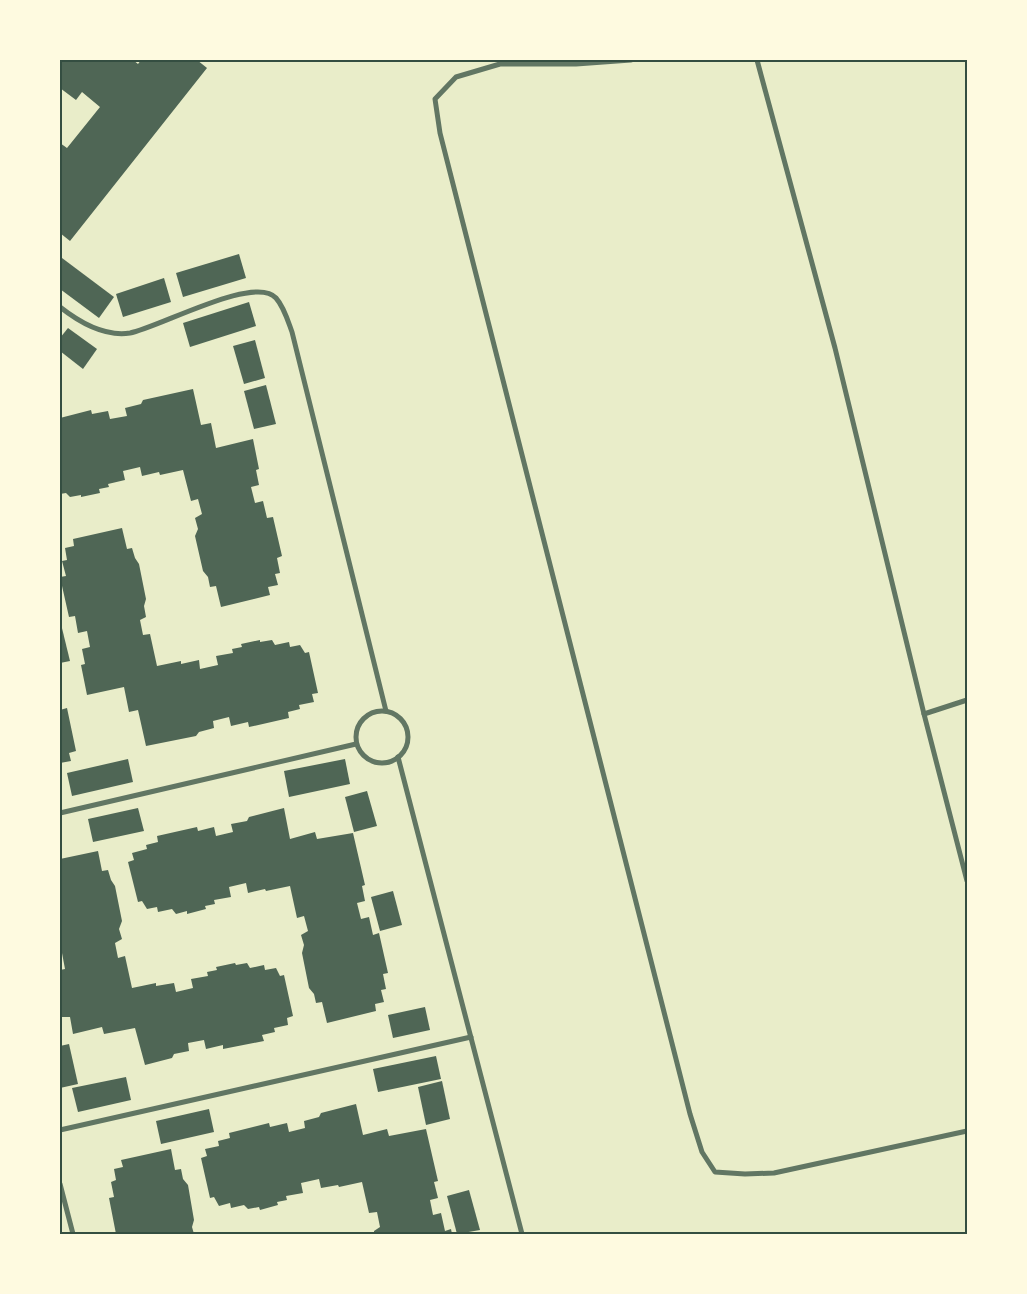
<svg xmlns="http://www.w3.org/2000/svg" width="1027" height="1294" viewBox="0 0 1027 1294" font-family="'PT Sans',sans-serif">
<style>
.building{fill:#4f6655}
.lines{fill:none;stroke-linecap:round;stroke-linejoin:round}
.minor{stroke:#617663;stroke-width:5}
.neatline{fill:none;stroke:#344e41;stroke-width:2}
</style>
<rect width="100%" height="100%" fill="#e9edc9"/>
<g class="building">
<polygon points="60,60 133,60 138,64 141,60 197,60 207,68 70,241 60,233 60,143 67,148 100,107 82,92 76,100 60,88"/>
<polygon points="239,254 246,278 183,297 176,273"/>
<polygon points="62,258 114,297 99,318 60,289 60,261"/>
<polygon points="164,278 171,302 123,317 116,294"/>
<polygon points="249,302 256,326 190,347 183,323"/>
<polygon points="68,328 97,349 83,369 60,351 60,338"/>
<polygon points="255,340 265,378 244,384 233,346"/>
<polygon points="266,385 276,424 254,429 244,391"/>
<polygon points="193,389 201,425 211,423 216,448 253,439 259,469 256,470 259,485 251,487 255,503 263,501 267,518 273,517 282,556 277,558 280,573 275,574 278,585 268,587 270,595 221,607 216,586 210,587 208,577 203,571 195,536 198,529 195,518 202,514 198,499 191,501 183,470 160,475 159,472 142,476 140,467 123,471 125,480 108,484 109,487 99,489 100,493 81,497 81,495 70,497 66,493 60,494 60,418 91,410 92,414 108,411 110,419 127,416 125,408 141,404 143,400"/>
<polygon points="122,528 127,549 132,548 135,558 139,564 146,599 144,606 146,617 140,620 143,635 150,634 157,666 181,661 181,664 199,660 200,669 218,665 216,656 233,653 232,649 242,647 241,644 260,640 260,642 272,640 275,645 289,642 290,647 300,645 305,653 309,652 318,693 312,694 314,702 299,705 300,709 288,712 289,718 249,727 248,722 231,726 229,717 213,721 214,728 199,732 196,736 146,746 138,710 129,712 124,687 87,695 81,665 85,664 82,649 90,647 87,631 78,633 75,616 69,617 60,577 66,576 62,561 67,560 65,548 74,546 73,539"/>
<polygon points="60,620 70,661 60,663"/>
<polygon points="67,708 76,751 69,753 71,761 60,763 60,710"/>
<polygon points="128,759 133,782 72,796 67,773"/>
<polygon points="345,759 350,784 289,797 284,771"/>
<polygon points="367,791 377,826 354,832 345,797"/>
<polygon points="138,808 144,831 93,842 88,819"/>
<polygon points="284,808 290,839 315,832 317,839 353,833 365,885 362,886 365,901 357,903 361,919 369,917 373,935 379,933 388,973 383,974 386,989 381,990 384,1002 375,1004 376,1011 327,1023 322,1002 316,1003 314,994 309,988 302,953 304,945 301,935 308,931 304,916 297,918 290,886 266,891 265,889 248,893 246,883 229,887 231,897 214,900 215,904 205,906 206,909 187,914 187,911 176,914 172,909 158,912 157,907 147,909 142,901 138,902 128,862 134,860 132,853 147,849 146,845 158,842 157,836 197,827 198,831 214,827 216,836 233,832 231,824 247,821 249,817"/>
<polygon points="98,851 102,871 108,870 111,880 115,886 122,921 119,929 122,939 115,943 118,958 125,956 132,988 156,983 156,986 174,983 176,992 193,988 191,979 208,976 207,972 217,970 216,967 235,963 236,965 247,963 250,968 264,965 265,970 276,968 280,976 284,975 293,1016 287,1018 288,1025 274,1028 275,1032 262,1035 264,1041 223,1049 223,1045 206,1049 204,1040 188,1043 189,1051 174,1054 172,1058 145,1065 135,1028 104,1034 102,1027 73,1034 70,1017 62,1017 60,1006 60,970 65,969 62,953 60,954 60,859"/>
<polygon points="393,891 402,925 380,931 371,897"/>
<polygon points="425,1007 430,1030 393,1038 388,1015"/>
<polygon points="69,1044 78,1084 60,1088 60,1046"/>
<polygon points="436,1056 441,1079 378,1092 373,1069"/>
<polygon points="126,1077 131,1100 78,1112 72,1088"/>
<polygon points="442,1081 450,1119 426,1125 418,1087"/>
<polygon points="356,1104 363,1135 387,1129 389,1136 426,1129 438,1181 434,1182 438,1198 430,1200 433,1215 441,1213 445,1231 451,1229 452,1234 374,1234 374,1231 380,1227 377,1212 369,1213 362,1182 339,1187 338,1185 321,1188 319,1179 301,1183 303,1193 286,1196 287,1200 277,1202 278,1205 260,1210 259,1207 248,1209 244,1205 231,1208 230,1203 219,1206 214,1197 210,1198 201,1158 207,1156 205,1149 219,1146 218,1141 230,1138 229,1133 269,1123 270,1127 287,1123 289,1132 305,1128 304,1121 319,1117 321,1113"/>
<polygon points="209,1109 214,1132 161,1144 156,1121"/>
<polygon points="171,1149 175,1170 181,1169 183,1179 188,1185 194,1220 192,1227 194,1234 116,1234 109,1198 114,1197 111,1182 116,1180 114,1169 123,1167 121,1160"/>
<polygon points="469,1190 480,1230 457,1234 447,1196"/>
</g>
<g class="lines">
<g class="minor">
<polyline points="631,60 576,64 500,64 456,77 435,99 440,133 690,1114 702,1152 715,1172 745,1174 774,1173 967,1131"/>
<polyline points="757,60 835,348 924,714 967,881"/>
<path d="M60,307C79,322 104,337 130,333C158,328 255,274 276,298C284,307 288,321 292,332L386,711"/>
<circle cx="382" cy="737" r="26"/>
<polyline points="924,714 967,700"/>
<polyline points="398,757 522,1234"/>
<polyline points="60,813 356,744"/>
<polyline points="60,1130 471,1037"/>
<polyline points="60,1184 73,1234"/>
</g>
</g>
<rect width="1027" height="1294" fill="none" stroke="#fefae0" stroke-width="122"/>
<rect x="61" y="61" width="905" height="1172" class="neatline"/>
</svg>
